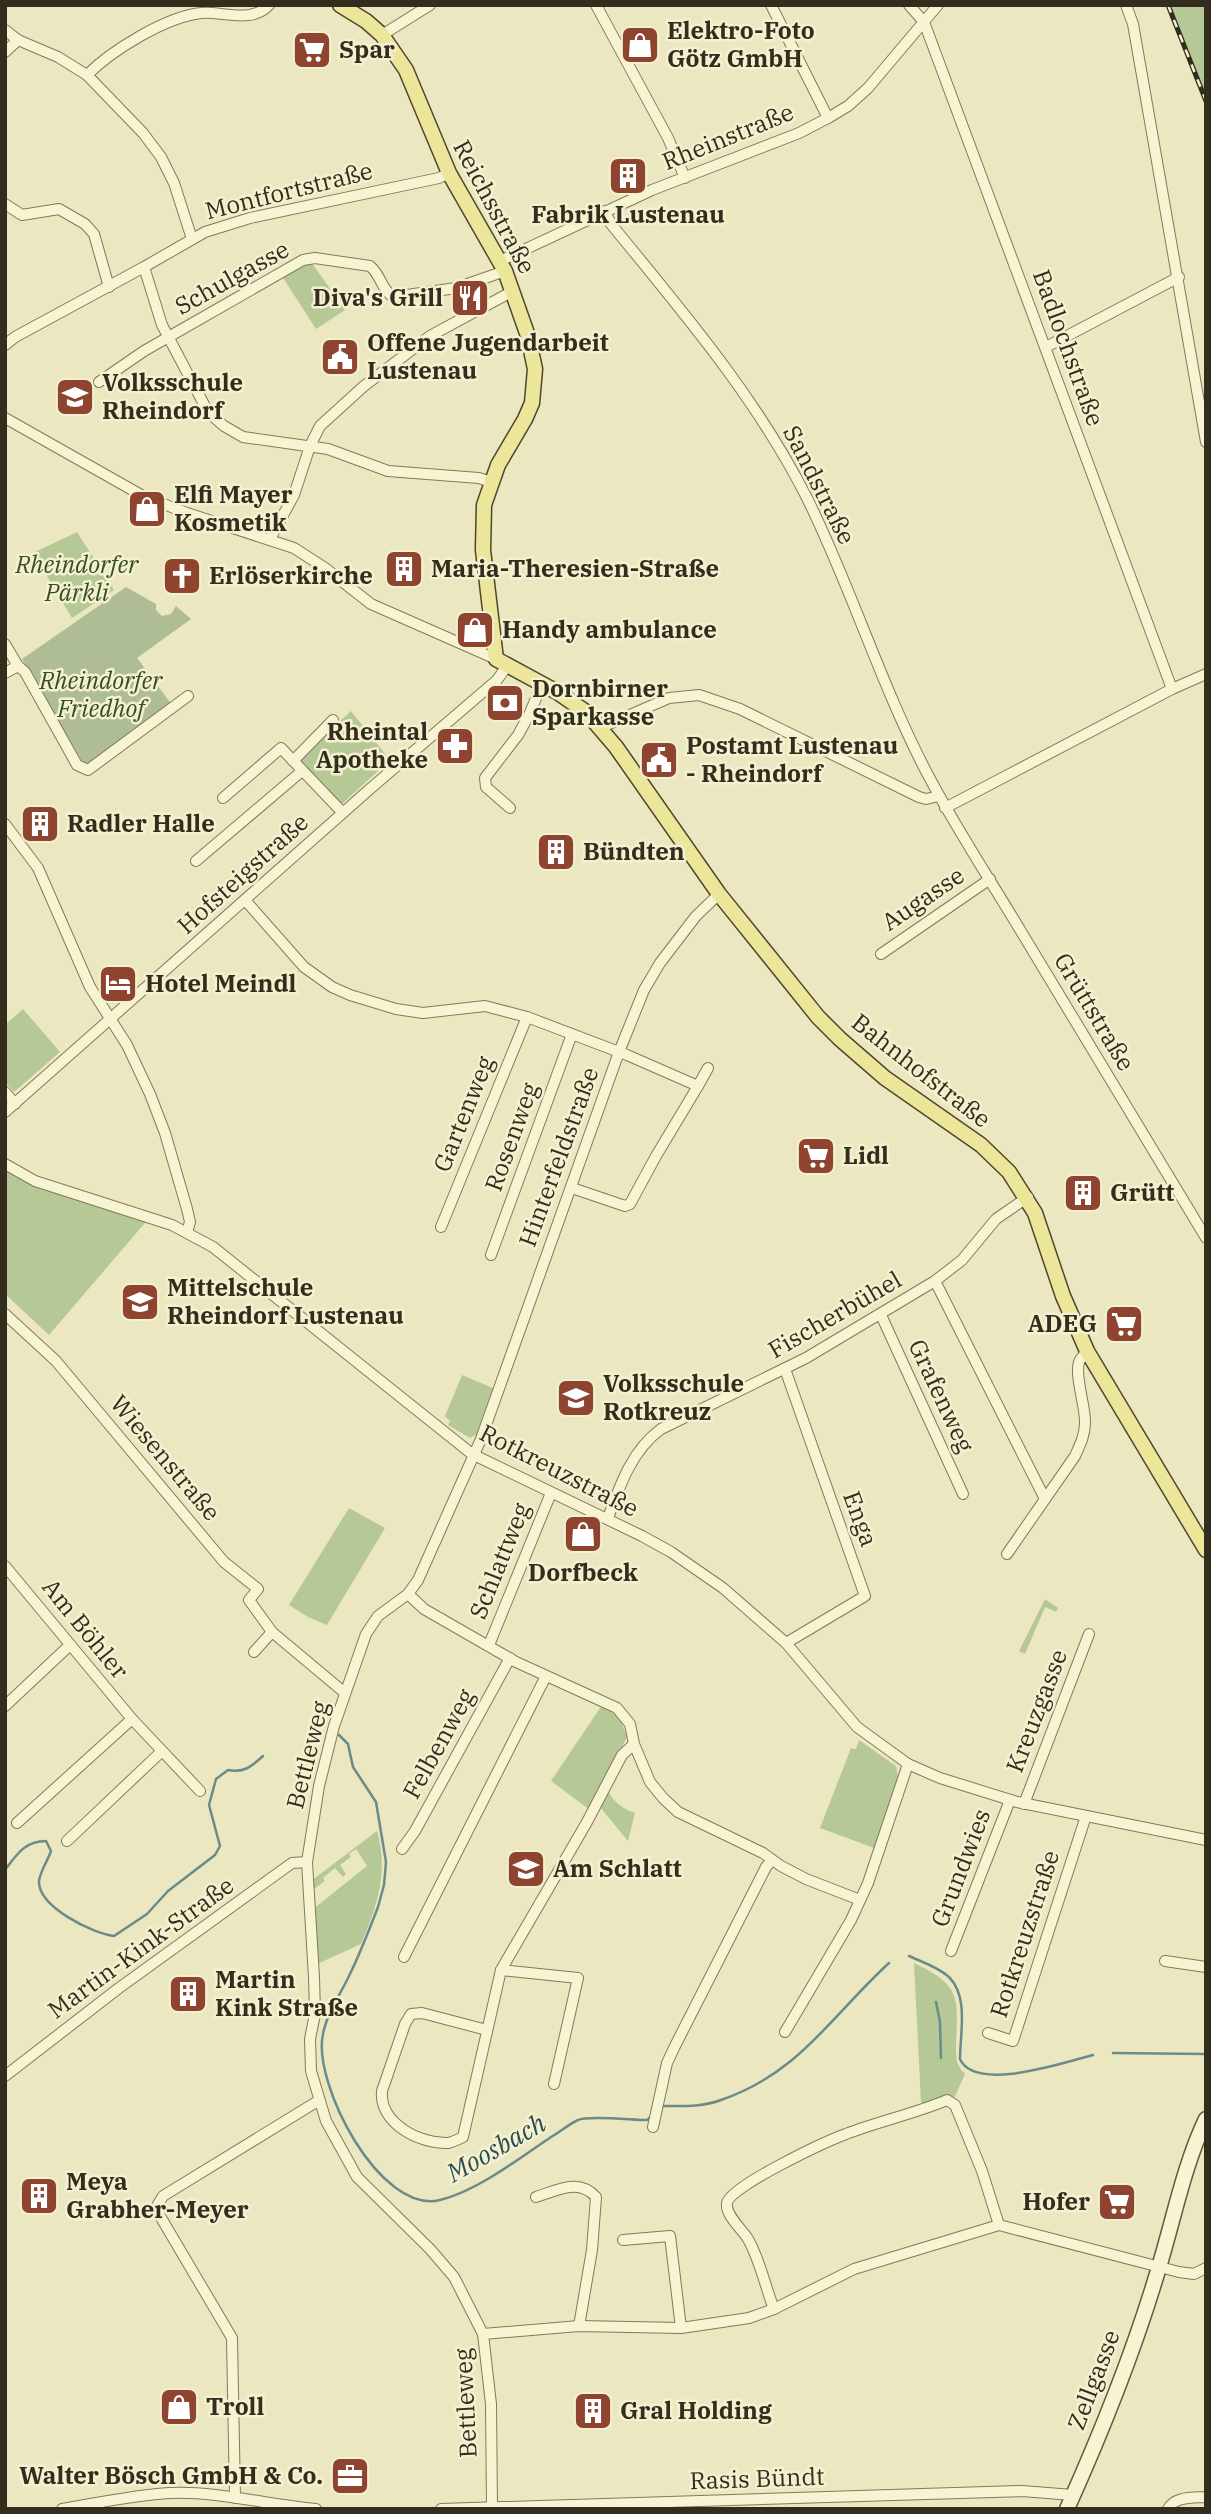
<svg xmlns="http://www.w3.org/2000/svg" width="1211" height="2514" viewBox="0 0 1211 2514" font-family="'IBM Plex Serif',serif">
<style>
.green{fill:#b6c896}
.cemetery{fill:#aebd95}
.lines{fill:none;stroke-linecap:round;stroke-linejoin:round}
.stream{stroke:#6b8a8a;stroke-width:2.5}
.minor-casing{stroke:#83795a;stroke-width:12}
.secondary-casing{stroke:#645a3d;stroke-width:17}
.primary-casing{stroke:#51462e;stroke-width:17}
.minor{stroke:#f6f4d3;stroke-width:10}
.secondary{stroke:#f6f4d3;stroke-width:14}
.primary{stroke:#ece69a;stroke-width:14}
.rail-casing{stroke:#332d1d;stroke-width:5}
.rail{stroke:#f3f1d0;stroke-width:2.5;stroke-dasharray:8;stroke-linecap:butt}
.labels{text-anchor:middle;stroke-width:5;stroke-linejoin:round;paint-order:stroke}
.poi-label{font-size:24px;font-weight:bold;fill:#332d1d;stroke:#f3f1d0;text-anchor:start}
.street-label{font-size:24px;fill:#332d1d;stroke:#f3f1d0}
.park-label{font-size:24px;font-style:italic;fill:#3a4e25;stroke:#f3f1d0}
.water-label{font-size:26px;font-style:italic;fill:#2d4c52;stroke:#f3f1d0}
</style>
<rect width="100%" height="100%" fill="#ebe8c1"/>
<g class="green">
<polygon points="1168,5 1206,5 1206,101"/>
<polygon points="309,259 345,310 316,329 280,273"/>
<polygon points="77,532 114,590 72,618 33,553"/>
<polygon points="351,711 390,760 343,803 340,803 300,762 300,758"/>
<polygon points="23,1009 60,1052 14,1092 5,1082 5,1025"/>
<polygon points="5,1164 14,1170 150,1217 49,1335 5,1294"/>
<polygon points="462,1375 493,1388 477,1434 470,1438 448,1425 450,1421 445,1416"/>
<polygon points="349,1508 385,1528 327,1625 308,1617 289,1605"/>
<polygon points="1045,1599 1058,1608 1056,1612 1045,1607 1025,1654 1019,1651"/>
<polygon points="604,1707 620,1718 627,1737 590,1810 551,1781 600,1708"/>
<polygon points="859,1740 896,1766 898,1777 874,1848 820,1828 851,1748 856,1749"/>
<path d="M608,1789C611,1801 625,1810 635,1813L628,1841L599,1806Z"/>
<path d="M377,1831C389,1872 377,1907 361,1944L315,1965L312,1910L367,1866L356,1849L349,1854L351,1857L340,1865L346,1874L343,1877L335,1868L323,1878L325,1881L311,1891V1881Z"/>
<path d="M914,1963C964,1986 957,2000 956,2049C956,2060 957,2066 965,2074L952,2103L924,2104L921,2102Z"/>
</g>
<polygon class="cemetery" points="126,587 156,604 156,610 162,616 171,614 176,606 191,619 137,658 172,705 86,768 22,659"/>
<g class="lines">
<g class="stream">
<path d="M339,1735L348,1744L353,1767L376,1802L386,1862L384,1885L378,1907C369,1930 360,1954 349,1976C340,1995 327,2013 323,2034C312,2083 380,2215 440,2200C477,2191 520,2158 551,2137C560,2132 569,2124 578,2120C588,2115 633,2120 647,2120L653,2115"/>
<path d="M5,1870C17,1854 25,1841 46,1841L51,1851C48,1860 40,1872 39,1881C38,1907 92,1933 114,1936L147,1914L168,1891L215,1855L220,1846L209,1805L216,1779L228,1770C244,1773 251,1767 263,1756"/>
<path d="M909,1956C922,1962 938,1967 949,1977C969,1997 960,2034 960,2059C975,2093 1066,2062 1093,2055"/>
<polyline points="936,2002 940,2022 941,2058"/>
<polyline points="1113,2053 1206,2054"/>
<path d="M660,2109L663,2106C682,2106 703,2107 721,2100C800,2073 832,2015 889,1963"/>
</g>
<g class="minor-casing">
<g id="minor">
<polyline points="596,5 668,138 685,178"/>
<polyline points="771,5 828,118"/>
<polyline points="909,5 924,22 1172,689"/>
<polyline points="1126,5 1133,24 1206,442"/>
<polyline points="5,30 18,40 58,57 87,75 143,133 161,157 174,183 192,239"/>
<polyline points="382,35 430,5"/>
<polyline points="5,52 18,40"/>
<path d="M87,75C111,51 165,17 201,13C222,11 252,24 269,5"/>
<polyline points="5,204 22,215 59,209 85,224 94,234 109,287"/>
<path d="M605,211L611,224C682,311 756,397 807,498C852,589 881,686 928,775C957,830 991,881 1022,933C1083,1035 1145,1136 1206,1238"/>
<polyline points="500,261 652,190 799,133 828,118 848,106 868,88 938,5"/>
<polyline points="144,267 162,325 208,412 224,426 243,437 328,449 388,471 479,478 491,482"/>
<polyline points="5,345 15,337 144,267 205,232 250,218 439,178 449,173"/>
<polyline points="1046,347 1179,277"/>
<path d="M99,382L144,351L303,260L315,258L370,266C381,275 381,289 393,297L456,288L505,271"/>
<polyline points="5,418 143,496 187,513 294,548 325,568 371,604 496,659"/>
<polyline points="270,539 294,495 310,446 320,426 364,386 430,336 513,291"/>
<polyline points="5,644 18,666 25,672 77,765 88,770 188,696"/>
<polyline points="5,673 18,666"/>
<polyline points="600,728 669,698 699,695 740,709 919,797 926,799 939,796"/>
<polyline points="293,761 333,720"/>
<polyline points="223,798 281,748 343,813"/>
<polyline points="510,808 486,787 485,778 518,735 529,715 542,684"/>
<polyline points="945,808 1172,689 1206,674"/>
<polyline points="5,824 38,868 90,987 127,1045 150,1094 165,1133 187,1209 190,1222 187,1232"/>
<polyline points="196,861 302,771"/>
<polyline points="245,900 304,967 332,987 350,995 396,1009 423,1013 485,1006 527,1017 627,1055 698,1086 656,1156 630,1204 625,1206 572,1188"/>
<polyline points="881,954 990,879"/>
<polyline points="698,1086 708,1068"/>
<polyline points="5,1092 15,1104"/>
<polyline points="5,1112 371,788 497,680 507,666"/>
<polyline points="5,1164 35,1181 172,1225 213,1247 472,1454 642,1536 671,1552 723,1588 786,1643 857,1727 908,1764 940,1778 1017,1802 1206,1840"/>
<polyline points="441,1227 527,1017"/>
<polyline points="491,1255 572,1034"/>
<polyline points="935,1281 1045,1499"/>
<polyline points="5,1314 56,1361 224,1562 258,1589 249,1600 272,1632"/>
<polyline points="881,1315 963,1494"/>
<polyline points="785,1369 865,1596 786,1643"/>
<path d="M608,1518C620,1485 632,1450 661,1429L806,1358L935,1281L962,1260L996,1219L1028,1197"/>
<path d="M1007,1554L1075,1456C1080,1445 1085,1435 1085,1423C1086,1407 1073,1372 1080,1360C1082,1357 1085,1354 1087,1351"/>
<polyline points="5,1566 132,1719 200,1791"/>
<polyline points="408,1594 424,1609 516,1662 617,1708 630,1724 634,1744 650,1782 663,1798 678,1812 763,1853 781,1866 806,1879 860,1900"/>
<polyline points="489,1645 551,1493"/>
<polyline points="254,1652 272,1632 345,1693"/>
<polyline points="5,1706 70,1645"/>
<polyline points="1024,1804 1089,1634"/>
<polyline points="17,1823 132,1719"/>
<polyline points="67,1841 161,1752"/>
<polyline points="402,1849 415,1831 510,1658"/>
<polyline points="951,1951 1010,1800"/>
<polyline points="404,1957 546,1676"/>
<polyline points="1165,1961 1206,1967"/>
<polyline points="501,1970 578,1978 554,2084"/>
<path d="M487,2030L422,2013L411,2014L405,2024L382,2091C379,2123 419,2144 448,2143C453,2142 459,2139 463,2137L501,1970L587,1822L622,1755L634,1744"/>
<polyline points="785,2032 851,1920 868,1883 908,1764"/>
<polyline points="988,2033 1013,2041 1086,1816"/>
<polyline points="5,2076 119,1988 292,1863 307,1862"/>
<polyline points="653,2127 667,2063 675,2046 766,1867 772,1860"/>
<path d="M536,2197C558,2190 579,2178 596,2197L592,2250L579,2326"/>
<polyline points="623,2240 670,2236 681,2328"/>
<path d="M774,2309C765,2286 760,2260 748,2239C742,2229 725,2215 727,2203C730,2186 827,2141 846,2134C879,2121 914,2114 947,2100L955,2105L982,2171L999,2225"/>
<polyline points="483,2334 579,2326 681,2328 749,2318 774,2309 854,2269 999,2225 1179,2272 1194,2274 1206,2268"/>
<polyline points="235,2498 232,2338 160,2216 157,2206 163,2196 318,2101"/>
<polyline points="492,2508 491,2404 483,2334 454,2277 430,2249 357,2177 326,2121 311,2071 310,2039 315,2014 314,1977 307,1862 319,1786 334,1726 366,1634 378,1616 408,1594 418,1580 481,1439 619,1052 644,990 660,963 696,916 719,894"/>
<path d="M62,2509C98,2503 134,2495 170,2493C219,2491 268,2505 316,2509"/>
<polyline points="441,2509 1022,2491 1073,2495"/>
<path d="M1168,2509C1175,2496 1193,2498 1206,2497"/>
</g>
</g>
<g class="secondary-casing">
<path id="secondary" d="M1067,2509C1102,2431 1135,2349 1159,2267C1174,2218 1184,2165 1206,2119"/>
</g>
<g class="primary-casing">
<polyline id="primary" points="340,5 366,21 382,35 406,70 449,173 505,271 528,336 535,369 532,403 525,419 498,465 484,505 483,550 496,659 557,692 586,712 616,747 719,894 818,1017 840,1039 885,1078 981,1145 1009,1172 1035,1213 1063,1296 1087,1351 1206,1550"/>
</g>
<use href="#minor" class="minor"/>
<use href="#secondary" class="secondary"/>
<use href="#primary" class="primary"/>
<g class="rail-casing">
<polyline id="rail" points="1168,5 1206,101"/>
</g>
<use href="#rail" class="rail"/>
</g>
<defs>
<g id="shop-square" transform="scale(2.0125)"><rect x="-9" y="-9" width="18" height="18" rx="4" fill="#8e442e" stroke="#f3f1d0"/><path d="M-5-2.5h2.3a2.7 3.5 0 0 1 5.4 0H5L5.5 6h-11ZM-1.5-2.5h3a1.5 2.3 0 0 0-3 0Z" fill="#fff"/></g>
<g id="supermarket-square" transform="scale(2.0125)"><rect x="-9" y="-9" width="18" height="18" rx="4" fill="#8e442e" stroke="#f3f1d0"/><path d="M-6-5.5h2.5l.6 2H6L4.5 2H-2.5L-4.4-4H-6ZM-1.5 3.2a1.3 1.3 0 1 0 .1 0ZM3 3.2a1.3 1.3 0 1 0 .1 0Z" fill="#fff"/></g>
<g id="building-square" transform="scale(2.0125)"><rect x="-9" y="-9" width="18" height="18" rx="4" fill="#8e442e" stroke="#f3f1d0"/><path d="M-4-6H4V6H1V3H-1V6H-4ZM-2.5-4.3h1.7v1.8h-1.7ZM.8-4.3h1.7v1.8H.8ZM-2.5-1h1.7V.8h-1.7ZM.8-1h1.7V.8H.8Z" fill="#fff"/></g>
<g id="restaurant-square" transform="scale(2.0125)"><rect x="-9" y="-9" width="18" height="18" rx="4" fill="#8e442e" stroke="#f3f1d0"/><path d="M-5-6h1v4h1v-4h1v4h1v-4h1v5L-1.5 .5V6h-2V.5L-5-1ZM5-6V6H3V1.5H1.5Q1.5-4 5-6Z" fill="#fff"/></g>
<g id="civic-square" transform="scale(2.0125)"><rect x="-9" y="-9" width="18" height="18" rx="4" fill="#8e442e" stroke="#f3f1d0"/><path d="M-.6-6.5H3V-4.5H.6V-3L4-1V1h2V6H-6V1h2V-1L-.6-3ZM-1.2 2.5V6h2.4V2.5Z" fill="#fff"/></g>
<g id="school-square" transform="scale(2.0125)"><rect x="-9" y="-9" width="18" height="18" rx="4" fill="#8e442e" stroke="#f3f1d0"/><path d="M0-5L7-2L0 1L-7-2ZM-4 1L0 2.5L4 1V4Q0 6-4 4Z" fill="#fff"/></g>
<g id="church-square" transform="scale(2.0125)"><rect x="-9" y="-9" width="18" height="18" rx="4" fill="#8e442e" stroke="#f3f1d0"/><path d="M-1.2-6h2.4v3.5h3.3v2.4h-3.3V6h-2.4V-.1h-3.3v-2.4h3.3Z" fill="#fff"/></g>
<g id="bank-square" transform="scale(2.0125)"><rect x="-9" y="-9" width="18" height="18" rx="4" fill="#8e442e" stroke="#f3f1d0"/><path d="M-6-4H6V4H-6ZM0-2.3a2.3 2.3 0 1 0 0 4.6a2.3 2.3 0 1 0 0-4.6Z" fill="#fff"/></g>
<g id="pharmacy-square" transform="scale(2.0125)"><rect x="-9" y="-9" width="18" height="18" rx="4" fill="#8e442e" stroke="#f3f1d0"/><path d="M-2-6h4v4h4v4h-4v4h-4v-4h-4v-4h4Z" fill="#fff"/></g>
<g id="hotel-square" transform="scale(2.0125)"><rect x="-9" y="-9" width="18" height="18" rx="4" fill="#8e442e" stroke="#f3f1d0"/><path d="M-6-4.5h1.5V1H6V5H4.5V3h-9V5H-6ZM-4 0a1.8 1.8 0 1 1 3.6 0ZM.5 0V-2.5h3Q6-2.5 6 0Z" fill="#fff"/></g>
<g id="office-square" transform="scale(2.0125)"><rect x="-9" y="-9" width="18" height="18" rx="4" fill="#8e442e" stroke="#f3f1d0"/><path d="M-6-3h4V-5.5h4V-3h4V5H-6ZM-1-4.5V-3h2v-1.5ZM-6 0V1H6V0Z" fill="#fff"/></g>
</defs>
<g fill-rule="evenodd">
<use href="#shop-square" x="640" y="45"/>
<use href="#supermarket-square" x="312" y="50"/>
<use href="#building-square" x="628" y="176"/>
<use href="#restaurant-square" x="470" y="298"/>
<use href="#civic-square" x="340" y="357"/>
<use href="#school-square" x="75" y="397"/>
<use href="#shop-square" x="147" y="509"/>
<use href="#building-square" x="404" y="569"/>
<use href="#church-square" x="182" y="576"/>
<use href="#shop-square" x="475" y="630"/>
<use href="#bank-square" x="505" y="703"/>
<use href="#pharmacy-square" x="455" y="746"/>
<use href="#civic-square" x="659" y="760"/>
<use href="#building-square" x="40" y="824"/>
<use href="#building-square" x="556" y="852"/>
<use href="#hotel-square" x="118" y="984"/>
<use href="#supermarket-square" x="816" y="1156"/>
<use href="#building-square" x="1083" y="1193"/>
<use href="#school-square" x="140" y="1302"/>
<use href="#supermarket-square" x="1124" y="1324"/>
<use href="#school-square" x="576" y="1398"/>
<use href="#shop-square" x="583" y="1534"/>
<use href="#school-square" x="526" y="1869"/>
<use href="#building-square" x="188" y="1994"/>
<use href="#building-square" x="39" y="2196"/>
<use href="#supermarket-square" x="1117" y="2202"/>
<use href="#shop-square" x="179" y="2407"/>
<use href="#building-square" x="593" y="2411"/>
<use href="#office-square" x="350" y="2476"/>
</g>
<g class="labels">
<g class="poi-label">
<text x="667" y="39">Elektro-Foto<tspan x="667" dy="28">Götz GmbH</tspan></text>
<text x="339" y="58">Spar</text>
<text x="628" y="223" text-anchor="middle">Fabrik Lustenau</text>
<text x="443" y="306" text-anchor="end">Diva's Grill</text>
<text x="367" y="351">Offene Jugendarbeit<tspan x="367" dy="28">Lustenau</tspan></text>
<text x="102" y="391">Volksschule<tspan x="102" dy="28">Rheindorf</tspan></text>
<text x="174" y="503">Elfi Mayer<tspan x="174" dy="28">Kosmetik</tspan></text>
<text x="431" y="577">Maria-Theresien-Straße</text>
<text x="209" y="584">Erlöserkirche</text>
<text x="502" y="638">Handy ambulance</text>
<text x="532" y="697">Dornbirner<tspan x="532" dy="28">Sparkasse</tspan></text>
<text x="428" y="740" text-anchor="end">Rheintal<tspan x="428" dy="28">Apotheke</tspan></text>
<text x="686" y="754">Postamt Lustenau<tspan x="686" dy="28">- Rheindorf</tspan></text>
<text x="67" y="832">Radler Halle</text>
<text x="583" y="860">Bündten</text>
<text x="145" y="992">Hotel Meindl</text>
<text x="843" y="1164">Lidl</text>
<text x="1110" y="1201">Grütt</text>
<text x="167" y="1296">Mittelschule<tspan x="167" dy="28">Rheindorf Lustenau</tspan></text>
<text x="1097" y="1332" text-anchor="end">ADEG</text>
<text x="603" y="1392">Volksschule<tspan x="603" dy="28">Rotkreuz</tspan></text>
<text x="583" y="1581" text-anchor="middle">Dorfbeck</text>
<text x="553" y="1877">Am Schlatt</text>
<text x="215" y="1988">Martin<tspan x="215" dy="28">Kink Straße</tspan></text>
<text x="66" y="2190">Meya<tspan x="66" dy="28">Grabher-Meyer</tspan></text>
<text x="1090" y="2210" text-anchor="end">Hofer</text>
<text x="206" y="2415">Troll</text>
<text x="620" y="2419">Gral Holding</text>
<text x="323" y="2484" text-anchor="end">Walter Bösch GmbH &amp; Co.</text>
</g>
<g class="street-label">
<text transform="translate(728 137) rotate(-22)" y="8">Rheinstraße</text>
<text transform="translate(289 191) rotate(-14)" y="8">Montfortstraße</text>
<text transform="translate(494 207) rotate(62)" y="8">Reichsstraße</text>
<text transform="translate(232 278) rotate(-29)" y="8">Schulgasse</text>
<text transform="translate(1068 348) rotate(70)" y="8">Badlochstraße</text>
<text transform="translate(819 485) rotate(63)" y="8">Sandstraße</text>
<text transform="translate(243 874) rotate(-42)" y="8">Hofsteigstraße</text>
<text transform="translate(923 899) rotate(-34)" y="8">Augasse</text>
<text transform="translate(1094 1012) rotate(59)" y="8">Grüttstraße</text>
<text transform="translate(921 1071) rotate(38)" y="8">Bahnhofstraße</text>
<text transform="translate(464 1114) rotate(-68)" y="8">Gartenweg</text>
<text transform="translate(512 1137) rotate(-70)" y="8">Rosenweg</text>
<text transform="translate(559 1157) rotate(-70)" y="8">Hinterfeldstraße</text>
<text transform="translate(835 1315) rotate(-30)" y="8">Fischerbühel</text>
<text transform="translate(941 1396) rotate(65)" y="8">Grafenweg</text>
<text transform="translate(165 1458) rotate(50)" y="8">Wiesenstraße</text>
<text transform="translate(559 1471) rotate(27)" y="8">Rotkreuzstraße</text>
<text transform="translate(860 1519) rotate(70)" y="8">Enga</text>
<text transform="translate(500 1561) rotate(-68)" y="8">Schlattweg</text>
<text transform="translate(85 1629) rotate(51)" y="8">Am Böhler</text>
<text transform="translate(1037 1711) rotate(-69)" y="8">Kreuzgasse</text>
<text transform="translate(439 1744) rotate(-61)" y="8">Felbenweg</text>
<text transform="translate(308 1755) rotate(-76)" y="8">Bettleweg</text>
<text transform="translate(961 1868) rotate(-69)" y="8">Grundwies</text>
<text transform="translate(1025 1934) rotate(-72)" y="8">Rotkreuzstraße</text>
<text transform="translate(141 1948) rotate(-36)" y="8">Martin-Kink-Straße</text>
<text transform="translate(1094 2380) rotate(-69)" y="8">Zellgasse</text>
<text transform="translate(466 2403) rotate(-93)" y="8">Bettleweg</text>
<text transform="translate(757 2479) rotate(-2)" y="8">Rasis Bündt</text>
</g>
<g class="park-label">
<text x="77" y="573">Rheindorfer<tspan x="77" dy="28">Pärkli</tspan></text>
<text x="101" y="689">Rheindorfer<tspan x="101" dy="28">Friedhof</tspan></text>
</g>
<g class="water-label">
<text transform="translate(496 2148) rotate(-30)" y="9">Moosbach</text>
</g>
</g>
<rect width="1211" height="2514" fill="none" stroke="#332d1d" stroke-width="14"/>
</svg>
